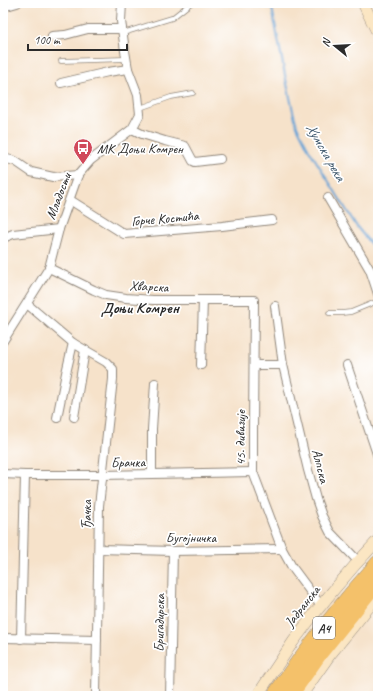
<svg xmlns="http://www.w3.org/2000/svg" width="381" height="699" viewBox="0 0 381 699" font-family="Caveat,sans-serif">
<style>
.lines{fill:none;stroke-linecap:round;stroke-linejoin:round}
.stream{stroke:#65a3d6;stroke-width:2}
.lane-casing{stroke:#90867a;stroke-width:5.5}
.street-casing{stroke:#90867a;stroke-width:10}
.secondary-casing{stroke:#90867a;stroke-width:12}
.highway-casing{stroke:#90867a;stroke-width:16}
.lane{stroke:#fff;stroke-width:4}
.street{stroke:#fff;stroke-width:8}
.secondary{stroke:#fbe6c3;stroke-width:11}
.highway{stroke:#f4c16a;stroke-width:15}
.labels{text-anchor:middle;stroke-width:3.5;stroke-linejoin:round;paint-order:stroke}
.shield{fill:#fff;stroke:#6b6b6b;stroke-width:1}
.shield-label{font-size:13px;font-weight:bold;fill:#2b2b2b}
.poi-label{font-size:14px;fill:#2b2b2b;stroke:#fff;text-anchor:start}
.street-label{font-size:14px;fill:#2b2b2b;stroke:#fff}
.water-label{font-size:15px;font-style:italic;fill:#425b6f;stroke:#fff}
.quarter-label{font-size:16px;font-weight:bold;fill:#2b2b2b;stroke:#fff}
</style>
<rect width="100%" height="100%" fill="#fff"/>
<filter id="ink" filterUnits="userSpaceOnUse"><feTurbulence type="fractalNoise" baseFrequency=".025" numOctaves="2"/><feDisplacementMap in="SourceGraphic" scale="8" xChannelSelector="R" yChannelSelector="G"/><feConvolveMatrix kernelMatrix="1 2 1 2 8 2 1 2 1" color-interpolation-filters="sRGB"/></filter>
<filter id="wash" filterUnits="userSpaceOnUse"><feTurbulence type="fractalNoise" baseFrequency=".012" numOctaves="4" result="noise"/><feDisplacementMap in="SourceGraphic" scale="16" xChannelSelector="R" yChannelSelector="G"/><feGaussianBlur stdDeviation="0.9" result="paint"/><feColorMatrix in="noise" values="0 0 0 0 0 0 0 0 0 0 0 0 0 0 0 0 0 1.4 0 .05"/><feComposite in="paint" operator="in"/></filter>
<g filter="url(#wash)">
<rect width="100%" height="100%" fill="#f6e2ca"/>
<g class="lines">
<polyline class="stream" points="271,3 285,75 293,111 297,126 308,148 357,227 378,253"/>
</g>
</g>
<g filter="url(#ink)">
<g class="lines">
<g class="lane-casing">
<g id="lane">
<polyline points="123,33 172,18 191,3"/>
<polyline points="61,61 126,59"/>
<polyline points="140,108 171,97 193,93"/>
<polyline points="329,313 342,313 351,312 378,301"/>
</g>
</g>
<g class="street-casing">
<g id="street">
<polyline points="3,7 17,3"/>
<polyline points="52,36 65,35 88,29 122,29"/>
<polyline points="61,83 108,72 128,69"/>
<polyline points="132,129 142,134 165,141 185,146 193,161 195,162 220,159"/>
<polyline points="3,158 15,161 31,172 53,177 78,175"/>
<polyline points="328,198 370,270 378,294"/>
<polyline points="70,200 124,234 222,226 272,220"/>
<polyline points="3,238 13,234 59,229"/>
<polyline points="49,268 94,290 106,295 126,298 153,300 254,300 253,431 253,472 282,549 292,567 321,606"/>
<polyline points="27,304 73,343 106,362 113,369 113,379 99,506 96,696"/>
<polyline points="275,306 283,365 308,470 316,499 322,516 330,532 358,561"/>
<polyline points="3,341 49,268 59,229 78,175 91,160 132,129 140,114 138,95 128,69 125,51 121,21 122,3"/>
<polyline points="201,365 203,300"/>
<polyline points="254,365 283,365"/>
<polyline points="347,365 378,457"/>
<polyline points="74,417 85,350"/>
<polyline points="57,418 66,373 73,343"/>
<polyline points="3,474 25,475 102,475 253,472"/>
<polyline points="152,474 152,429 155,383"/>
<polyline points="99,549 173,551 282,549"/>
<polyline points="3,638 97,640"/>
<polyline points="21,639 25,475"/>
<polyline points="170,696 173,551"/>
</g>
</g>
<g class="secondary-casing">
<g id="secondary">
<polyline points="363,3 378,34"/>
<path d="M257,696C269,678 281,660 293,642C319,606 348,572 378,540"/>
<polyline points="301,696 329,656 378,596"/>
</g>
</g>
<g class="highway-casing">
<g id="highway">
<path d="M274,696C306,649 341,604 378,563"/>
<polyline points="290,696 321,652 378,581"/>
</g>
</g>
<use href="#lane" class="lane"/>
<use href="#street" class="street"/>
<use href="#secondary" class="secondary"/>
<use href="#highway" class="highway"/>
</g>
</g>
<defs>
<g id="bus-pin" transform="scale(1)"><path d="M0 17L-7.5 6A9.5 9.5 0 1 1 7.5 6Z" fill="#d1495b" stroke="#fff"/><path d="M-5-6H5V4H4V6H2V4H-2V6H-4V4H-5ZM-3.5-4V0h7V-4ZM-3.5 1.2v1.5H-2V1.2ZM2 1.2v1.5H3.5V1.2Z" fill="#fff"/></g>
</defs>
<g fill-rule="evenodd">
<use href="#bus-pin" x="83" y="148"/>
</g>
<g class="labels">
<rect class="shield" x="313" y="617" width="22" height="22" rx="3"/>
<g class="shield-label">
<text x="324" y="633">A4</text>
</g>
<g class="poi-label">
<text x="97" y="153">МК Доњи Комрен</text>
</g>
<g class="street-label">
<text transform="translate(58 196) rotate(-69)" y="5">Младости</text>
<text transform="translate(165 218) rotate(-5)" y="5">Горче Костића</text>
<text transform="translate(149 286) rotate(3)" y="5">Хварска</text>
<text transform="translate(240 438) rotate(-90)" y="5">45. дивизије</text>
<text transform="translate(128 462) rotate(-1)" y="5">Брачка</text>
<text transform="translate(321 466) rotate(76)" y="5">Алпска</text>
<text transform="translate(86 515) rotate(-89)" y="5">Ђачка</text>
<text x="191" y="542">Бугојничка</text>
<text transform="translate(302 606) rotate(-52)" y="5">Јадранска</text>
<text transform="translate(159 623) rotate(-89)" y="5">Бригадирска</text>
</g>
<g class="water-label">
<text transform="translate(326 152) rotate(60)" y="5">Хумска река</text>
</g>
<g class="quarter-label">
<text x="140" y="313">Доњи Комрен</text>
</g>
</g>
<rect width="381" height="699" fill="none" stroke="#fff" stroke-width="16"/>
<g transform="translate(335 46) rotate(288)" stroke="#ffffff" stroke-width="3" paint-order="stroke">
<path d="M0-3L7 15L0 10L-7 15Z" fill="#2b2b2b"/>
<text y="-6" font-size="11" font-weight="bold" text-anchor="middle" fill="#2b2b2b">N</text>
</g>
<path d="M28 44v6h99v-6" fill="none" stroke="#2b2b2b" stroke-width="2"/>
<text x="34" y="44" font-size="12" fill="#2b2b2b" stroke="#ffffff" stroke-width="3" paint-order="stroke">100 m</text>
</svg>
